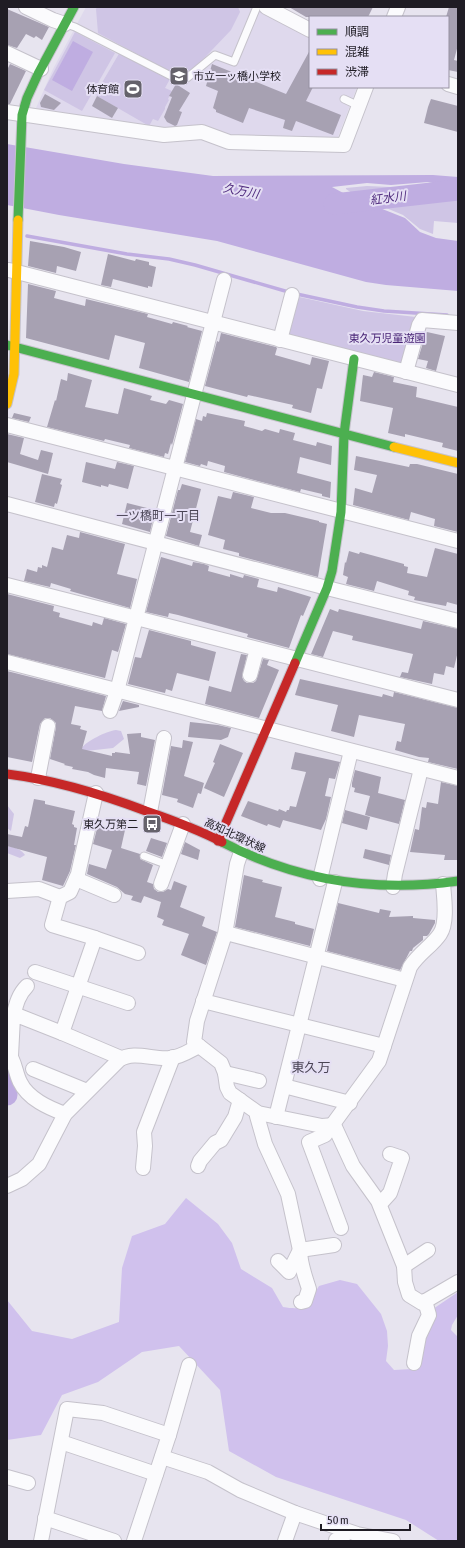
<svg xmlns="http://www.w3.org/2000/svg" width="465" height="1548" viewBox="0 0 465 1548" font-family="'Asap Condensed','Noto Sans JP',sans-serif">
<style>
.built{fill:#dfd9ed}
.green{fill:#cfc5e5}
.forest{fill:#d0c1ed}
.water{fill:#bfade1}
.lines{fill:none;stroke-linecap:round;stroke-linejoin:round}
.stream{stroke:#bfade1;stroke-width:3.5}
.river{stroke:#bfade1;stroke-width:21}
.building{fill:#a7a1b2}
.lane-casing{stroke:#c5c2cb;stroke-width:9}
.street-casing{stroke:#c5c2cb;stroke-width:16}
.fast-casing{stroke:#c5c2cb;stroke-width:11}
.slow-casing{stroke:#c5c2cb;stroke-width:11}
.jam-casing{stroke:#c5c2cb;stroke-width:11}
.lane{stroke:#fbfbfd;stroke-width:7}
.street{stroke:#fbfbfd;stroke-width:14}
.fast{stroke:#4caf50;stroke-width:9}
.slow{stroke:#ffc107;stroke-width:9}
.jam{stroke:#c62828;stroke-width:9}
.labels{text-anchor:middle;stroke-width:4;stroke-linejoin:round;paint-order:stroke}
.poi-label{font-size:11px;fill:#1f1c24;stroke:#e5dff4;text-anchor:end}
.park-label{font-size:11px;fill:#482475;stroke:#e5dff4}
.street-label{font-size:11px;fill:#1f1c24;stroke:#e5dff4}
.water-label{font-size:12px;font-style:italic;fill:#512d7f;stroke:#e5dff4}
.neighbourhood-label{font-size:12px;fill:#4a4455;stroke:#e5dff4}
.quarter-label{font-size:13px;fill:#4a4455;stroke:#e5dff4}
</style>
<rect width="100%" height="100%" fill="#e7e4ef"/>
<polygon class="built" points="86,7 253,7 310,38 310,87 357,87 338,137 333,141 265,140 175,131 64,114 36,108 53,69"/>
<g class="green">
<polygon points="97,7 238,7 240,12 231,30 191,72 178,76 98,33 96,9"/>
<polygon points="75,32 115,53 82,111 44,90"/>
<polygon points="120,52 170,79 165,88 172,91 168,99 169,100 165,107 165,109 158,121 153,119 149,126 97,96 96,93"/>
<polygon points="367,186 413,188 427,187 458,191 458,223 434,221 433,234 420,229 403,215 355,195 346,189 346,188"/>
<polygon points="295,296 363,311 416,317 404,362 400,365 289,336 286,331"/>
<path d="M116,730L121,731L124,739L113,748L86,751L77,758C78,755 79,751 81,749C86,741 107,731 116,730Z"/>
<polygon points="7,805 14,814 11,831 7,828"/>
<path d="M7,846C14,847 21,849 25,855L20,858L7,853Z"/>
</g>
<path class="forest" d="M186,1198L218,1224L232,1243L241,1269L272,1288L283,1307C308,1311 307,1305 319,1286L340,1280L357,1284L381,1314L387,1331L388,1346L386,1361L394,1370L412,1369L433,1309L458,1292V1315L452,1325L451,1330L458,1337V1541H439L406,1520L276,1477L229,1451L220,1390L179,1346L142,1352L98,1382L62,1395L41,1435L7,1440V1300L32,1331L72,1339L119,1322L122,1268L132,1236L165,1224Z"/>
<g class="water">
<polygon points="73,41 93,52 72,91 52,80"/>
<polygon points="7,144 124,164 213,176 433,175 458,177 458,188 428,182 391,185 367,183 332,187 347,195 405,218 420,232 436,238 458,241 458,291 386,285 366,282 217,241 59,215 7,205"/>
</g>
<g class="lines">
<polyline class="stream" points="27,236 127,254 169,259 195,265 292,293 357,307 384,311 447,315"/>
<g class="river">
<polyline points="334,204 458,190"/>
<polyline points="7,1078 7,1095"/>
</g>
</g>
<g class="building">
<polygon points="289,7 373,7 368,17 306,17"/>
<polygon points="449,7 458,7 458,45 454,60 458,61 458,72 448,70 448,17 446,17"/>
<polygon points="7,9 49,27 42,40 36,36 34,38 26,34 17,48 7,45"/>
<polygon points="310,50 310,87 313,87 306,101 341,115 333,135 296,121 292,131 283,128 285,120 249,108 243,123 216,112 216,110 213,108 218,91 206,86 212,64 286,94"/>
<polygon points="10,64 26,71 10,104 7,104 7,70"/>
<polygon points="176,84 190,93 179,111 182,112 177,125 175,126 167,122 164,117 172,97 169,96"/>
<polygon points="45,94 61,103 54,110 41,107 40,103"/>
<polygon points="97,96 118,108 112,118 92,106"/>
<polygon points="431,99 458,106 458,132 424,123 428,107"/>
<polygon points="30,241 64,247 81,252 76,271 57,266 56,273 28,266"/>
<polygon points="108,254 135,261 136,259 149,262 149,265 156,267 152,287 148,286 148,288 113,279 111,287 101,285"/>
<polygon points="28,284 56,291 54,298 85,306 86,299 148,314 147,317 172,324 173,322 188,326 187,327 202,331 189,382 139,368 145,343 115,335 109,360 26,338"/>
<polygon points="427,332 445,336 436,371 426,368 428,361 418,359 426,333"/>
<polygon points="221,333 276,347 277,348 275,355 310,365 312,357 329,361 322,389 317,388 311,413 292,408 293,405 248,395 247,397 205,386 217,341 219,342"/>
<polygon points="374,372 394,377 393,382 417,387 416,397 458,407 458,451 442,447 443,443 405,434 405,437 388,433 393,408 360,401 363,375 372,377"/>
<polygon points="68,373 92,380 85,407 118,414 124,388 152,396 150,400 166,404 169,400 183,404 172,445 171,443 168,454 165,453 164,457 129,448 130,445 105,439 104,441 47,427 55,400 56,401 61,379 67,381"/>
<polygon points="14,413 31,417 29,422 12,418"/>
<polygon points="207,413 245,421 244,426 262,431 265,429 279,433 280,429 295,433 293,440 316,446 317,442 332,446 331,465 300,457 297,473 331,482 330,498 322,496 322,494 301,489 300,492 224,472 225,466 208,461 207,466 201,464 200,466 185,462 196,419 202,421 203,416 206,417"/>
<polygon points="7,434 24,438 20,454 38,460 41,450 53,453 48,474 7,462"/>
<polygon points="356,456 409,467 410,464 417,464 458,474 458,532 434,526 435,519 411,512 409,520 353,505 355,488 372,493 377,475 354,470"/>
<polygon points="86,462 115,469 117,462 134,466 128,489 109,484 108,487 101,485 101,487 82,482"/>
<polygon points="42,474 62,479 60,484 62,485 57,504 55,503 54,507 35,502"/>
<polygon points="182,484 201,489 190,532 202,535 199,546 166,536 178,490 180,490"/>
<polygon points="233,492 254,497 251,508 271,513 285,513 319,521 319,522 327,524 318,577 239,556 239,553 223,549 225,540 208,535 218,496 231,499"/>
<polygon points="127,503 155,510 150,532 122,524"/>
<polygon points="80,532 125,544 117,574 137,579 130,608 70,591 71,589 51,583 50,587 24,581 27,569 37,572 38,567 42,568 42,565 47,567 52,547 63,550 67,535 79,538"/>
<polygon points="435,548 458,554 458,605 447,602 446,606 414,600 415,597 408,595 409,591 377,581 374,591 346,584 348,577 343,575 345,562 346,563 349,551 359,554 360,552 404,564 404,566 408,567 407,573 427,577"/>
<polygon points="161,557 192,566 193,562 204,564 209,566 208,571 230,577 230,574 243,578 244,575 259,579 257,587 277,592 278,587 311,597 303,616 301,615 289,648 247,637 248,634 178,615 169,613 168,617 146,612"/>
<polygon points="7,594 54,606 53,611 60,613 59,617 92,626 93,622 102,625 104,618 126,624 118,652 112,650 105,678 7,654"/>
<polygon points="330,609 338,612 339,609 421,629 423,621 458,629 458,651 454,668 446,666 444,675 434,673 432,684 400,677 402,672 408,673 413,654 352,640 353,636 333,631 323,657 311,654"/>
<polygon points="149,630 191,641 191,645 216,652 209,681 177,673 172,691 166,689 165,693 128,684 135,657 141,658"/>
<polygon points="241,654 247,655 242,677 244,681 247,683 253,683 256,681 263,659 269,660 267,665 279,670 259,718 205,704 209,686 231,692"/>
<polygon points="7,671 106,696 102,711 75,706 71,724 81,726 80,729 87,731 82,749 112,756 112,753 115,753 115,752 130,754 127,734 141,733 141,737 155,740 146,786 137,784 139,772 106,768 105,778 94,775 88,772 72,769 73,767 64,765 65,764 50,759 56,727 56,723 50,718 45,718 40,724 32,762 7,757"/>
<polygon points="300,679 382,697 383,694 393,697 394,692 458,708 458,769 428,762 429,758 419,757 395,750 397,741 401,742 405,724 359,715 354,737 331,731 338,705 295,695"/>
<polygon points="123,701 139,705 139,707 119,711"/>
<polygon points="190,722 218,725 231,728 228,737 221,740 188,737"/>
<polygon points="183,740 193,742 184,776 204,783 201,794 198,793 193,808 177,802 178,799 162,795 171,746 182,748"/>
<polygon points="220,744 243,753 224,797 204,788 215,763 213,762"/>
<polygon points="295,752 340,762 335,779 329,778 325,796 331,797 326,819 321,830 283,820 280,828 268,824 267,826 241,816 248,801 278,811 279,809 286,812 287,810 289,810 290,806 296,807 306,772 291,769"/>
<polygon points="355,770 381,777 378,793 405,800 399,824 365,815 370,796 354,792 355,788 352,787 352,783"/>
<polygon points="441,782 458,786 458,860 444,860 445,855 410,852 415,829 419,830 422,807 426,808 427,802 438,804"/>
<polygon points="34,799 45,801 45,804 75,811 72,824 74,825 74,827 77,828 74,845 76,845 70,871 63,886 42,880 47,857 7,846 7,834 22,837 25,826 28,827"/>
<polygon points="345,810 370,817 367,830 342,823"/>
<polygon points="98,825 125,830 121,848 140,854 140,859 153,865 147,882 153,884 154,889 158,892 163,892 168,889 171,890 174,881 187,886 180,907 205,917 202,926 217,932 206,965 181,955 189,934 162,925 164,920 157,917 161,902 144,896 141,903 131,900 133,896 125,894 117,887 87,874 89,864 106,869 112,850 93,844"/>
<polygon points="151,838 167,843 162,857 146,851"/>
<polygon points="185,842 200,850 198,860 181,854"/>
<polygon points="365,849 391,855 389,865 363,858"/>
<polygon points="244,875 263,880 262,882 282,887 275,917 295,922 295,924 314,929 310,946 235,927"/>
<polygon points="338,903 379,913 380,909 391,911 389,917 413,916 413,918 435,920 435,923 429,934 427,936 423,936 423,940 413,948 412,951 410,951 400,970 327,951"/>
</g>
<g class="lines">
<g class="lane-casing">
<g id="lane">
<polyline points="66,24 75,27 175,78 181,80 187,78 215,55 234,62 256,9"/>
<polyline points="344,99 359,106"/>
<polyline points="144,856 168,865"/>
</g>
</g>
<g class="street-casing">
<g id="street">
<polyline points="26,7 53,20 65,24"/>
<polyline points="266,7 310,30"/>
<polyline points="394,17 398,7"/>
<polyline points="7,53 41,69"/>
<polyline points="448,84 458,87"/>
<polyline points="7,112 164,135 202,132 229,142 344,145 366,87"/>
<polyline points="9,270 458,385"/>
<polyline points="280,340 292,295"/>
<polyline points="406,372 419,325 422,320 458,323"/>
<polyline points="7,425 458,541"/>
<polyline points="7,504 327,588 458,621"/>
<polyline points="7,585 458,700"/>
<polyline points="7,662 458,778"/>
<polyline points="250,675 257,649"/>
<polyline points="110,711 117,691 224,280"/>
<polyline points="38,778 48,726"/>
<polyline points="96,793 78,874 70,892 60,897 52,925 95,938 62,1033 121,1058"/>
<polyline points="150,812 164,738"/>
<polyline points="241,852 237,864 225,934 197,1021 194,1042 221,1063 225,1073 227,1087 230,1093 258,1113 322,1126 334,1125"/>
<polyline points="76,879 114,895"/>
<polyline points="320,879 351,751"/>
<polyline points="161,884 183,824"/>
<polyline points="393,887 395,874 421,769"/>
<polyline points="7,891 39,889 60,897"/>
<polyline points="226,933 405,980"/>
<polyline points="95,938 138,953"/>
<polyline points="35,972 128,1003"/>
<polyline points="203,1001 384,1046"/>
<path d="M13,1017C16,1005 18,995 27,986"/>
<path d="M7,1051C15,1060 15,1072 20,1082C28,1099 49,1108 65,1114"/>
<polyline points="11,1056 13,1017 19,1016 62,1033"/>
<polyline points="33,1069 87,1091"/>
<polyline points="225,1073 259,1081"/>
<polyline points="284,1086 350,1103"/>
<polyline points="258,1113 257,1116 265,1144 288,1194 300,1250 334,1245"/>
<polyline points="276,1117 335,882"/>
<polyline points="334,1125 353,1166 378,1201 404,1266 405,1282 409,1295 422,1303 458,1282"/>
<polyline points="198,1166 200,1161 215,1143 221,1140 235,1117 240,1100"/>
<polyline points="143,1168 145,1146 144,1132 173,1057"/>
<path d="M7,1186L22,1179L39,1164L65,1114L119,1060C134,1050 153,1060 170,1058C181,1057 189,1051 199,1046"/>
<polyline points="380,1204 390,1193 402,1158 390,1154"/>
<path d="M341,1228L309,1142L325,1135L379,1061L410,967C419,953 432,946 440,934C448,922 444,897 443,884"/>
<path d="M300,1250C300,1264 305,1276 309,1289L305,1301L301,1302"/>
<polyline points="278,1261 289,1272 300,1250"/>
<polyline points="404,1266 428,1250"/>
<polyline points="414,1363 419,1336 429,1315 425,1301"/>
<polyline points="61,1442 156,1474"/>
<polyline points="162,1457 208,1472 240,1490 295,1513 357,1534 393,1541"/>
<polyline points="7,1477 28,1483"/>
<polyline points="45,1518 114,1541"/>
<polyline points="41,1541 67,1409 103,1413 169,1435"/>
<polyline points="134,1541 169,1435 189,1365"/>
<polyline points="285,1541 295,1513"/>
<polyline points="336,1541 336,1540 343,1541"/>
</g>
</g>
<g class="fast-casing">
<g id="fast">
<polyline points="18,220 22,115 27,98 38,74 74,7"/>
<polyline points="7,345 394,447"/>
<polyline points="295,663 327,588 332,571 341,512 344,434 354,359"/>
<path d="M222,842C297,881 374,893 458,881"/>
</g>
</g>
<g class="slow-casing">
<g id="slow">
<polyline points="7,404 14,374 18,220"/>
<polyline points="394,447 458,463"/>
</g>
</g>
<g class="jam-casing">
<g id="jam">
<path d="M7,774C55,780 101,794 146,811C172,820 197,829 222,842"/>
<polyline points="218,841 295,663"/>
</g>
</g>
<use href="#lane" class="lane"/>
<use href="#street" class="street"/>
<use href="#fast" class="fast"/>
<use href="#slow" class="slow"/>
<use href="#jam" class="jam"/>
</g>
<defs>
<g id="school-square" transform="scale(1)"><rect x="-9" y="-9" width="18" height="18" rx="4" fill="#65626b" stroke="#e5dff4"/><path d="M0-5L7-2L0 1L-7-2ZM-4 1L0 2.5L4 1V4Q0 6-4 4Z" fill="#fff"/></g>
<g id="stadium-square" transform="scale(1)"><rect x="-9" y="-9" width="18" height="18" rx="4" fill="#65626b" stroke="#e5dff4"/><path d="M0-5a6.5 5 0 1 0 0 10a6.5 5 0 1 0 0-10ZM-3.5-1.8h7v3.6h-7Z" fill="#fff"/></g>
<g id="bus-square" transform="scale(1)"><rect x="-9" y="-9" width="18" height="18" rx="4" fill="#65626b" stroke="#e5dff4"/><path d="M-5-6H5V4H4V6H2V4H-2V6H-4V4H-5ZM-3.5-4V0h7V-4ZM-3.5 1.2v1.5H-2V1.2ZM2 1.2v1.5H3.5V1.2Z" fill="#fff"/></g>
</defs>
<g fill-rule="evenodd">
<use href="#school-square" x="179" y="76"/>
<use href="#stadium-square" x="133" y="89"/>
<use href="#bus-square" x="152" y="824"/>
</g>
<g class="labels">
<g class="poi-label">
<text x="193" y="80" text-anchor="start">市立一ッ橋小学校</text>
<text x="119" y="93">体育館</text>
<text x="138" y="828">東久万第二</text>
</g>
<g class="park-label">
<text x="387" y="342">東久万児童遊園</text>
</g>
<g class="street-label">
<text transform="translate(235 835) rotate(25)" y="4">高知北環状線</text>
</g>
<g class="water-label">
<text transform="translate(241 191) rotate(11)" y="4">久万川</text>
<text transform="translate(388 198) rotate(-7)" y="4">紅水川</text>
</g>
<g class="neighbourhood-label">
<text x="158" y="520">一ツ橋町一丁目</text>
</g>
<g class="quarter-label">
<text x="311" y="1072">東久万</text>
</g>
</g>
<rect width="465" height="1548" fill="none" stroke="#1f1c24" stroke-width="16"/>
<rect x="309" y="16" width="140" height="72" fill="#e5dff4" stroke="#9691a1"/>
<rect x="317" y="29" width="20" height="6" fill="#4caf50" stroke="#9691a1"/>
<text x="345" y="36" font-size="12" fill="#1f1c24">順調</text>
<rect x="317" y="49" width="20" height="6" fill="#ffc107" stroke="#9691a1"/>
<text x="345" y="56" font-size="12" fill="#1f1c24">混雑</text>
<rect x="317" y="69" width="20" height="6" fill="#c62828" stroke="#9691a1"/>
<text x="345" y="76" font-size="12" fill="#1f1c24">渋滞</text>
<path d="M321 1524v6h89v-6" fill="none" stroke="#1f1c24" stroke-width="2"/>
<text x="327" y="1524" font-size="12" fill="#1f1c24" stroke="#e5dff4" stroke-width="3" paint-order="stroke">50 m</text>
</svg>
